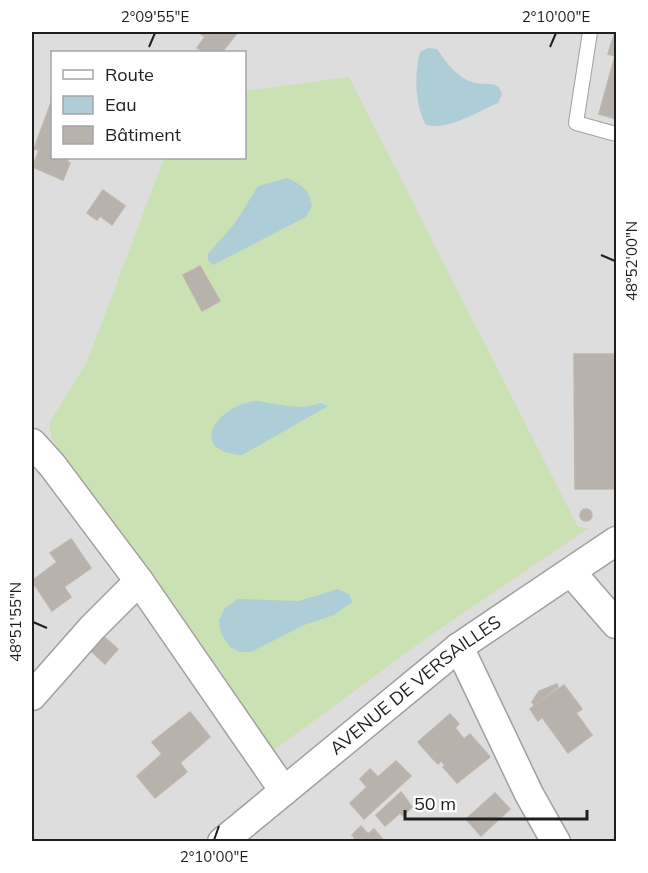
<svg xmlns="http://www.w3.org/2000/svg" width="648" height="873" viewBox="0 0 648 873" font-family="Mulish,sans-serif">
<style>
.residential{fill:#ddd;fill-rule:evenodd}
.grass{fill:#cae2b3}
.water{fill:#adcdd7}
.building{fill:#b8b2ad;stroke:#bfb4ab;stroke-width:1.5}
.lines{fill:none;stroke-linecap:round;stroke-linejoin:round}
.lane-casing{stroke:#a0a0a0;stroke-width:16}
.street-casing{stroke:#a0a0a0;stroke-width:31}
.lane{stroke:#fff;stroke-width:14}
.street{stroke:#fff;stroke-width:28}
.ticks{fill:none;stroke:#1f1f1f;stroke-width:2}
.labels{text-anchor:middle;stroke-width:6;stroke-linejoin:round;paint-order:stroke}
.street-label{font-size:18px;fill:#1f1f1f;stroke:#fff}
.neatline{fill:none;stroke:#1f1f1f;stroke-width:2}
.ticks-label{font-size:15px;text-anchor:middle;fill:#1f1f1f}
</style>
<rect width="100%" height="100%" fill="#efece7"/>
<path class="residential" d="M32,32H616V841H32ZM52,52H244V158H52Z"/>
<polygon class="grass" points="349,77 578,527 589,528 425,639 273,751 52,440 49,423 87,362 164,158 244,158 245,91"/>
<g class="water">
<path d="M428,48L437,49C446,63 459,80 476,83C484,85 492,82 499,87L502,94L498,103C478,111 448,131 426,125C415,106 414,73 420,52Z"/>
<path d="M287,178C302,185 309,189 312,206L306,217L213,265L208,260V254L235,223L258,186Z"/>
<path d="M257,401C277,404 301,411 320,403L328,406L242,455C185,451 218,404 257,401Z"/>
<polygon points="338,589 350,595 352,602 334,615 304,625 251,652 239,652 230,647 221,634 219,620 225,608 238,599 299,601"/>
</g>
<g class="building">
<polygon points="198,32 238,32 222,52 204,52 197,48 205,37"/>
<polygon points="615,32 616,32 616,119 599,114 615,56 608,54"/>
<polygon points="52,100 52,158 69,158 67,162 70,163 63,180 33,167 39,150 34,149"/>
<polygon points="103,190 125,206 112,225 100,216 97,220 87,213"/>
<polygon points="200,266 220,301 202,311 183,275"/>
<polygon points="574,354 616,354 616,489 575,489"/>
<circle cx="586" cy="515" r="6"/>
<polygon points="71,539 91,568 64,587 71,597 52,611 32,581 57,562 50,553"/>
<polygon points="103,636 118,649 105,664 90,650"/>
<polygon points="557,684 558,687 534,705 532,702 539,691"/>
<polygon points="564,685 582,709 576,713 592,735 568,753 542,717 538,721 530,709"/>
<polygon points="190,712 210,737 180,763 187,772 155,798 137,776 162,754 152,742"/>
<polygon points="450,714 459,724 455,728 459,733 432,758 418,742"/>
<polygon points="459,733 464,739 470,734 490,757 457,783 443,767 445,765 441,761 438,764 432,758"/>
<polygon points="396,761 411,776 364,819 350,803 367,787 360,779 370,769 378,777"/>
<polygon points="401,792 412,807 403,816 400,813 385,826 376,815"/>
<polygon points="495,793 510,809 481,836 466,819"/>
<polygon points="361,826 375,842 351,842 355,838 352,835"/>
<polygon points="374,829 385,842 375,842 368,834"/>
</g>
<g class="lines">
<g class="lane-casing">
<polyline id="lane" points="590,32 576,123 616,134"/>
</g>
<g class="street-casing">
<g id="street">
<polyline points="32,443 52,465 139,581 284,791"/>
<polyline points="571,572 616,624"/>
<polyline points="459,647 529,794 556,842"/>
<polyline points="32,696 92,628 139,581"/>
<path id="s1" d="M222,842L459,647L616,541"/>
</g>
</g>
<use href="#lane" class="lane"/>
<use href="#street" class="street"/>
</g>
<path class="ticks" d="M149,47L155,33M550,47L556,33M601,255L615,261M33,622L47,628M214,840L219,826"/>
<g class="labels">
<g class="street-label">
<text dy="6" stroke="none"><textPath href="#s1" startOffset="249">AVENUE DE VERSAILLES</textPath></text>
</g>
</g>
<rect width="648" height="873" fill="none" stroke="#ffffff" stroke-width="66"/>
<rect x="51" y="51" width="195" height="108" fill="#ffffff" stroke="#a5a5a5" stroke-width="1.5"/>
<rect x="63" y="70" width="30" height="9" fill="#ffffff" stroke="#a5a5a5" stroke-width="1.5"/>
<text x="105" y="81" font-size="18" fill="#1f1f1f">Route</text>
<rect x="63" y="96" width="30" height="18" fill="#adcdd7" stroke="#a5a5a5" stroke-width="1.5"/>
<text x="105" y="111" font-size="18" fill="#1f1f1f">Eau</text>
<rect x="63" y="126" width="30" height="18" fill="#b8b2ad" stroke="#a5a5a5" stroke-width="1.5"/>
<text x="105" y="141" font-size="18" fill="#1f1f1f">Bâtiment</text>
<path d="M405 810v9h182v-9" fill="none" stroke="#1f1f1f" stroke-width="3"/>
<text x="414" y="810" font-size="18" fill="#1f1f1f" stroke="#ffffff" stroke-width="4.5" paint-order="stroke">50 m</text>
<rect x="33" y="33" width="582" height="807" class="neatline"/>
<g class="ticks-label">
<text x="155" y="22">2°09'55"E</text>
<text x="556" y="22">2°10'00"E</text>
<text transform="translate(632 261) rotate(-90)" y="5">48°52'00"N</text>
<text transform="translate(16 622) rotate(-90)" y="5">48°51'55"N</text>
<text x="214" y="862">2°10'00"E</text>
</g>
</svg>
